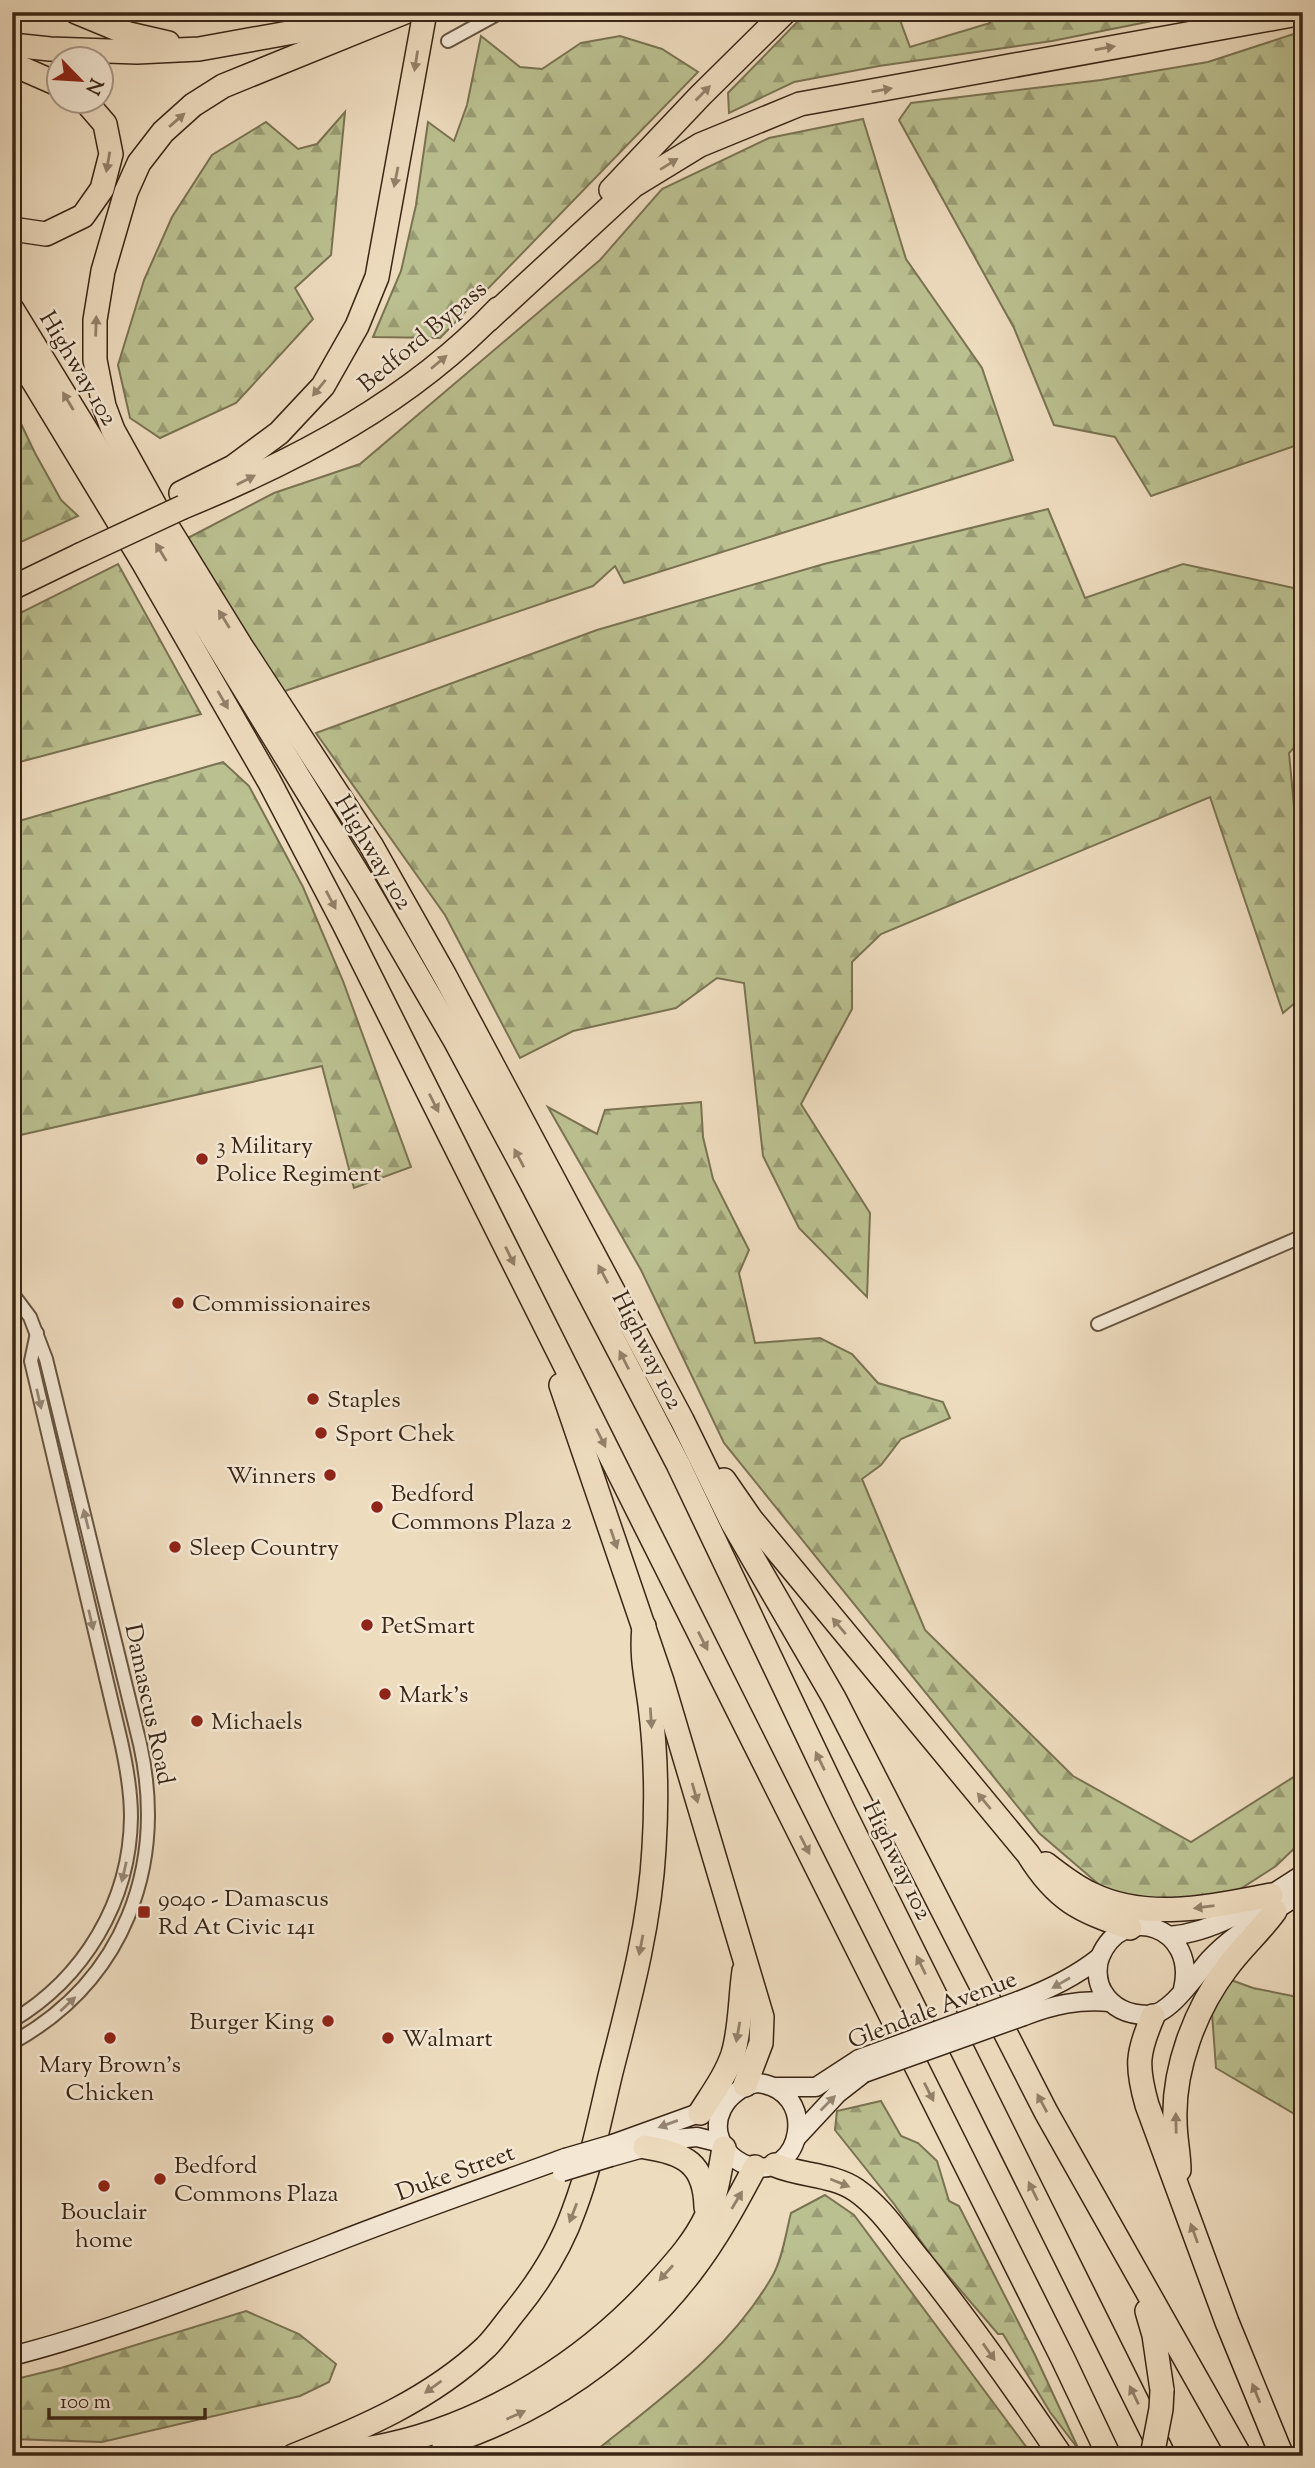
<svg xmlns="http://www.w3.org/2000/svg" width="1315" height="2468" viewBox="0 0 1315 2468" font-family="'Sorts Mill Goudy',serif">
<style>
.forest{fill:url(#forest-firs);stroke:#7a7352;stroke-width:2}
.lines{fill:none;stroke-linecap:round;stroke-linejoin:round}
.minor-casing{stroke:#675440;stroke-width:16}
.secondary-casing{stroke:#3a2615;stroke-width:21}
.motorway-casing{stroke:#3a2615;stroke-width:26}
.minor{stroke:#f4e8d5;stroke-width:12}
.secondary{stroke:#f4e8d5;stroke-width:18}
.motorway{stroke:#eedcbf;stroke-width:23}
.secondary-bridge-casing{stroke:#3a2615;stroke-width:21;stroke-linecap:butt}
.motorway-bridge-casing{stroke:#3a2615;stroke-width:26;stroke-linecap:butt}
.secondary-bridge{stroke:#f4e8d5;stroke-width:18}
.motorway-bridge{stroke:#eedcbf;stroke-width:23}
.oneway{fill:#94816a}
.oneway2{fill:#978775}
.poi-dot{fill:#8f2418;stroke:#f4e8d5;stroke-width:2.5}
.labels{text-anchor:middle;stroke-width:5;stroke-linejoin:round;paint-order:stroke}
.street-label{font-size:24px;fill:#3a2615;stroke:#f4e8d5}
.poi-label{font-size:24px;fill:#3a2615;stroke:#f4e8d5;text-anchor:start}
</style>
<defs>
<pattern id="forest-firs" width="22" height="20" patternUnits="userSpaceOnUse" patternTransform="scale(1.75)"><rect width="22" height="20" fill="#bbc090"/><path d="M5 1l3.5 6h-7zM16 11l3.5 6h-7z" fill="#999c74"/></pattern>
</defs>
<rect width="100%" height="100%" fill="#eedcbf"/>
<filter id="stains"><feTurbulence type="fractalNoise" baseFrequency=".00286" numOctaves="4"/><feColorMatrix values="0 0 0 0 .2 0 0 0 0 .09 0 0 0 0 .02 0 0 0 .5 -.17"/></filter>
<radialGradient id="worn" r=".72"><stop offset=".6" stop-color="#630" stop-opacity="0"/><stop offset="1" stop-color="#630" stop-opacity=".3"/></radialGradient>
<g class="forest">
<polygon points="807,12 897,12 910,47 990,23 986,12 1197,12 1052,41 879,66 794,82 729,113 728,93"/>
<polygon points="1303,31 1303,443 1151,496 1115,437 1054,425 1014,328 899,120 911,103 1101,80 1208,62"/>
<polygon points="481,36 520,67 542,69 581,43 620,36 662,49 698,72 440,338 373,337 401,271 416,205 428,122 454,141 467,105"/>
<polygon points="345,112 331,255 295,288 313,319 236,403 160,438 130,418 118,365 144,280 172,217 212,155 266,122 298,149 317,144"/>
<polygon points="863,119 906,259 982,368 1013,460 624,583 615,566 593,586 282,692 186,539 274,493 360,464 600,260 662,189 769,138"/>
<polygon points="12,405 35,453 61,500 78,516 12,546"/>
<polygon points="1048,509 1085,598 1183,564 1303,590 1303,738 1289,753 1303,903 1303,996 1283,1013 1210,797 881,934 852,962 852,1009 801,1104 870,1213 867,1297 799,1228 763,1156 744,983 717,978 676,1008 573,1031 520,1058 445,915 316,733 597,630 824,564"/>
<polygon points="118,564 201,714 12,764 12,617"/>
<polygon points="223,762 249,786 303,887 343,981 411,1167 354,1188 322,1066 12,1137 12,823"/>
<polygon points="701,1102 703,1137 713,1179 749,1250 739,1273 755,1343 820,1338 852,1354 878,1383 943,1402 950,1418 901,1439 881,1465 862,1479 925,1630 1073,1776 1191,1842 1303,1771 1303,1840 1276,1866 1234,1893 1124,1906 1039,1833 724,1443 641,1270 548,1107 597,1134 605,1110"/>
<polygon points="1209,1972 1253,1988 1303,1998 1303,2119 1216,2068"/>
<polygon points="881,2101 901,2136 918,2143 937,2161 949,2201 959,2206 1035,2355 1079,2450 1050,2412 1003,2334 998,2334 933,2258 894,2204 835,2130 837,2111"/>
<path d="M825,2195L854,2215L1033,2456H609L598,2449C662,2398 732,2348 773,2275C783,2257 786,2232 791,2213Z"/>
<polygon points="246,2311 299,2334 336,2364 329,2382 300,2396 102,2442 12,2439 12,2380 61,2368"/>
</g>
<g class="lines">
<g class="minor-casing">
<g id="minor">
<polyline points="448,41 501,12"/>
<path d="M12,1293L30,1317L46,1359L140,1744C167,1867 124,1981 12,2043"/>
<polyline points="1098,1324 1303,1236"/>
<path d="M12,2021C84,1978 130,1902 131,1817C131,1790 126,1763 120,1737L31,1361L37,1333"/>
</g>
</g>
<g class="secondary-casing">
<g id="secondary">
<path d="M1169,1936C1219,1932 1261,1901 1303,1874"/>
<path d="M1183,1989C1198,1927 1123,1901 1100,1957C1096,1968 1097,1982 1103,1992C1113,2009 1129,2015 1148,2015C1169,2016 1195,1976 1209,1960C1235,1931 1271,1914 1303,1892"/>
<path d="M1018,2001C1048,1990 1075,1977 1100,1957"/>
<path d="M1024,2016C1053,2005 1079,1999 1110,2002"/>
<path d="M757,2083C820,2089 803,2181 749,2166C740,2163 733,2159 727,2151C705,2123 726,2089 757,2083Z"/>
<polyline points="777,2087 816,2087 859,2059"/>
<polyline points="796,2138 837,2094 864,2073"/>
<polyline points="613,2144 710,2109"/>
<polyline points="611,2157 675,2139 697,2137 721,2143"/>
<path d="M12,2356C121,2328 225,2285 329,2245C407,2214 486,2187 565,2158"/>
</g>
</g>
<g class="motorway-casing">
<g id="motorway">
<polyline points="76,12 129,34 168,43"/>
<polyline points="405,12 223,86 193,105 163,132 139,163 126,192 103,271 95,320 95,360 104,406 113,430 159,513 241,646 371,845 445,976 682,1420 732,1522 834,1698 1046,2112 1240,2456"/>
<polyline points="12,45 50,49 137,52 199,49 305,30 366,12"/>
<polyline points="12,64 60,85"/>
<polyline points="611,190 700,96 785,12"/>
<polyline points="12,229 46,234 83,216 102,189 111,154 105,124 86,102"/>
<polyline points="12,309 367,889 456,1042 531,1182 678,1464 844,1812 1164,2456"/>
<polyline points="488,320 633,186 700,145 800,104 1303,13"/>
<polyline points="12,346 143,562 269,781 344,924 1063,2359 1109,2456"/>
<polyline points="181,493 233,467 279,433 323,386 357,326 377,277 425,12"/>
<path d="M183,507C298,460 411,401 498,309"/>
<polyline points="12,588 80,555"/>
<polyline points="561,1385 662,1681 762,2017 761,2043 745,2085"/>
<path d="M724,1480L751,1519L1028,1854C1057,1901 1079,1910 1130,1928"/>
<path d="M1046,1864C1060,1875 1074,1886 1091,1894C1148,1922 1212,1906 1271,1895"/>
<path d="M1153,2016C1137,2053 1136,2066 1147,2105L1227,2322L1282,2456"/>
<path d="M700,2113C712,2094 726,2075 733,2054C741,2027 740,1998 744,1971"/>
<path d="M645,2147C685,2153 705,2164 706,2207"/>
<path d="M775,2165C801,2176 832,2174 856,2190C882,2208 900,2237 920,2261C970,2324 1016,2389 1061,2456"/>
<path d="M1179,2170C1179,2154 1175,2138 1175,2121C1173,2069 1195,2010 1226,1969C1241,1948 1259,1933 1275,1911"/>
<polyline points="1147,2311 1154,2335 1162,2390"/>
<path d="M444,2444C541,2413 629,2353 691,2272C716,2240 736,2203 755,2167"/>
<path d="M319,2454C342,2452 364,2450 387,2445C489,2423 588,2360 657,2283C676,2262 695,2241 707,2215C717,2194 720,2170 724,2148"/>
<path d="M293,2456C363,2428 431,2399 486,2347C497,2336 506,2322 516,2310C541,2279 561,2247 574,2210C591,2165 600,2118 611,2072C630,1998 650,1924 654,1848C657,1801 656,1752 650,1705C646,1675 641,1657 644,1626"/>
</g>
</g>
<use href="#minor" class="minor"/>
<use href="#secondary" class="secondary"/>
<use href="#motorway" class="motorway"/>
<g class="secondary-bridge-casing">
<g id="secondary-bridge">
<polyline points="859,2059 1018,2001"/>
<polyline points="864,2073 1024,2016"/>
<polyline points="565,2158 613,2144"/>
<polyline points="562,2172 611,2157"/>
</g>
</g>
<g class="motorway-bridge-casing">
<g id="motorway-bridge">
<polyline points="80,555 183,507"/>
<polyline points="1152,2456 1161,2409 1162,2390"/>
</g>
</g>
<use href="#secondary-bridge" class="secondary-bridge"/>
<use href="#motorway-bridge" class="motorway-bridge"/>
</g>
<defs><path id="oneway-solid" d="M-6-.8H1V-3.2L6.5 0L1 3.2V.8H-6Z" transform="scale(1.75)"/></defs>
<g class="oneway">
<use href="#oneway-solid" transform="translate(1105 48) rotate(-10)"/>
<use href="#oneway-solid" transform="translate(416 61) rotate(99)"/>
<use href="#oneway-solid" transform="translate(882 90) rotate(-10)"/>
<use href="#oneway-solid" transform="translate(703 93) rotate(-45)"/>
<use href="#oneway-solid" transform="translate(177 120) rotate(-41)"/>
<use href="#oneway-solid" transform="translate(108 162) rotate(100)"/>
<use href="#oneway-solid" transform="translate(669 164) rotate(-32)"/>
<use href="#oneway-solid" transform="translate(396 177) rotate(101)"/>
<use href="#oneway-solid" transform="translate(96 326) rotate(-88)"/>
<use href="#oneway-solid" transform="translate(439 362) rotate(-40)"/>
<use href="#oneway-solid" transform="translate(319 388) rotate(129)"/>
<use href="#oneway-solid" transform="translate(68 401) rotate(-121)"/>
<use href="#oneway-solid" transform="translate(246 480) rotate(-27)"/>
<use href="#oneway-solid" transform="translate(161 552) rotate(-121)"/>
<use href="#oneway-solid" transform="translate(224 619) rotate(-122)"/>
<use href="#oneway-solid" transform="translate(223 700) rotate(60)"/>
<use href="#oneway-solid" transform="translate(331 900) rotate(62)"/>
<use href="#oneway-solid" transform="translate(434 1103) rotate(63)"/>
<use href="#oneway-solid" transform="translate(519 1158) rotate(-118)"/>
<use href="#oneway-solid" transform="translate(510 1256) rotate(64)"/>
<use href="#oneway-solid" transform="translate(603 1274) rotate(-118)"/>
<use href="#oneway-solid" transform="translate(624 1360) rotate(-117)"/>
<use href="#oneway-solid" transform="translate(601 1438) rotate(63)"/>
<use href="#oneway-solid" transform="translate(614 1539) rotate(71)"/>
<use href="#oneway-solid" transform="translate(839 1626) rotate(-130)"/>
<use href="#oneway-solid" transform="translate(703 1641) rotate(63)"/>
<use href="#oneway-solid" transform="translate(651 1718) rotate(86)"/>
<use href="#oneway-solid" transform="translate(820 1761) rotate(-116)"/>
<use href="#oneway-solid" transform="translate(695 1793) rotate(74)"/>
<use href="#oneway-solid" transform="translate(984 1801) rotate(-130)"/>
<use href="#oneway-solid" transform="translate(805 1845) rotate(63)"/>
<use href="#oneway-solid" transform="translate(1204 1907) rotate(173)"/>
<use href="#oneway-solid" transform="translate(641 1945) rotate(101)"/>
<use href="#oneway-solid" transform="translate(921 1965) rotate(-116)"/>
<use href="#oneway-solid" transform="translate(738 2032) rotate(100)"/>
<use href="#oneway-solid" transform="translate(929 2092) rotate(63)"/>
<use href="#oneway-solid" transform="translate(1042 2103) rotate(-118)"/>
<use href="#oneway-solid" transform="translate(1176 2123) rotate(-91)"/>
<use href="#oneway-solid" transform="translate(840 2183) rotate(22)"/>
<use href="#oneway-solid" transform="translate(1033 2191) rotate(-116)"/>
<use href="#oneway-solid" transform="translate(737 2200) rotate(-59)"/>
<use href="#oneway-solid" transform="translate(573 2213) rotate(111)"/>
<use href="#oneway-solid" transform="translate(1194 2233) rotate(-110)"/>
<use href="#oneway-solid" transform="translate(666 2273) rotate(132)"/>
<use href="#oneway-solid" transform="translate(989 2352) rotate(55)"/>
<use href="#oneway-solid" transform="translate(433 2387) rotate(144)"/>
<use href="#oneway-solid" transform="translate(1256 2393) rotate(-112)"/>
<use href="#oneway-solid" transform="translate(1134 2395) rotate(-116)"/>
<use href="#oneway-solid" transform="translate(516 2415) rotate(-24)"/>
</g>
<g class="oneway2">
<use href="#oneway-solid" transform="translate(39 1399) rotate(77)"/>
<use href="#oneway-solid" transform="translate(86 1519) rotate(-104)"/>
<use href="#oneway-solid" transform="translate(91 1620) rotate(77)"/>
<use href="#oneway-solid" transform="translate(124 1872) rotate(103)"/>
<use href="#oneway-solid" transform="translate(1061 1983) rotate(150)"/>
<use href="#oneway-solid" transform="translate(68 2004) rotate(-43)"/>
<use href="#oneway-solid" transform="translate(828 2103) rotate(-45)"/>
<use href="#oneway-solid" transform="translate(668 2124) rotate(160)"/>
</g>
<g class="poi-dot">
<circle cx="202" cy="1159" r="7"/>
<circle cx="178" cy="1303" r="7"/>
<circle cx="313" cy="1399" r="7"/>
<circle cx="321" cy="1433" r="7"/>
<circle cx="330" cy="1475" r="7"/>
<circle cx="377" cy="1507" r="7"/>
<circle cx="175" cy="1547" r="7"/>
<circle cx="367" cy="1625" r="7"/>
<circle cx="385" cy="1694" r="7"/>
<circle cx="197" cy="1721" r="7"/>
<rect x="137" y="1905" width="14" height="14" rx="3.5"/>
<circle cx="328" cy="2021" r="7"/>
<circle cx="110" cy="2038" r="7"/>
<circle cx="388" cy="2038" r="7"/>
<circle cx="160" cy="2179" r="7"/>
<circle cx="104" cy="2186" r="7"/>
</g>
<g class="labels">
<g class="street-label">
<text transform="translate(422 336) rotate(-40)" y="8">Bedford Bypass</text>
<text transform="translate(79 368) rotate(59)" y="8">Highway 102</text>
<text transform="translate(374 852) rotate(59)" y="8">Highway 102</text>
<text transform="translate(648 1350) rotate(63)" y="8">Highway 102</text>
<text transform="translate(150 1704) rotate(78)" y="8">Damascus Road</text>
<text transform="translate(898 1860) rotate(64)" y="8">Highway 102</text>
<text transform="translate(932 2009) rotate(-21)" y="8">Glendale Avenue</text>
<text transform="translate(455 2172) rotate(-20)" y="8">Duke Street</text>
</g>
<g class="poi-label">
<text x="216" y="1153">3 Military<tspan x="216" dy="28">Police Regiment</tspan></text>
<text x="192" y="1311">Commissionaires</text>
<text x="327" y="1407">Staples</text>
<text x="335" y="1441">Sport Chek</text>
<text x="316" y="1483" text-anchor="end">Winners</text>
<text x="391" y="1501">Bedford<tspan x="391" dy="28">Commons Plaza 2</tspan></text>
<text x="189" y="1555">Sleep Country</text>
<text x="381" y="1633">PetSmart</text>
<text x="399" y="1702">Mark's</text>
<text x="211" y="1729">Michaels</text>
<text x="158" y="1906">9040 - Damascus<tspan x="158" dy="28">Rd At Civic 141</tspan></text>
<text x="314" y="2029" text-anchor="end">Burger King</text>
<text x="402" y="2046">Walmart</text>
<text x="110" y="2072" text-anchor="middle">Mary Brown's<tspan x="110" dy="28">Chicken</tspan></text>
<text x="174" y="2173">Bedford<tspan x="174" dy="28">Commons Plaza</tspan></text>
<text x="104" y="2219" text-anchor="middle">Bouclair<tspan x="104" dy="28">home</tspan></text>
</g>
</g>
<rect width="1315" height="2468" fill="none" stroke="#eedcbf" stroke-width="42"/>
<rect x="14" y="14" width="1287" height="2440" fill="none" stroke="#3a2615" stroke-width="3.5"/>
<rect x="21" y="21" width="1273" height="2426" fill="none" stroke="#3a2615" stroke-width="2"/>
<g transform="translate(80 80) rotate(115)"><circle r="33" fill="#f4e8d5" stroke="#aa9a88" stroke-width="2"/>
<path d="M0-5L12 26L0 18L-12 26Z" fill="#8f2418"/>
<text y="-10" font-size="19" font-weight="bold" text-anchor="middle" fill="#3a2615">N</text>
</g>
<path d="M49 2408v10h156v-10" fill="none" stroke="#3a2615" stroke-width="3.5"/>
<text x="60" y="2408" font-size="21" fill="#3a2615" stroke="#f4e8d5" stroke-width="5" paint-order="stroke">100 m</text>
<rect width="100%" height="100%" filter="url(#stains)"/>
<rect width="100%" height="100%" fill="url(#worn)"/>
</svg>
